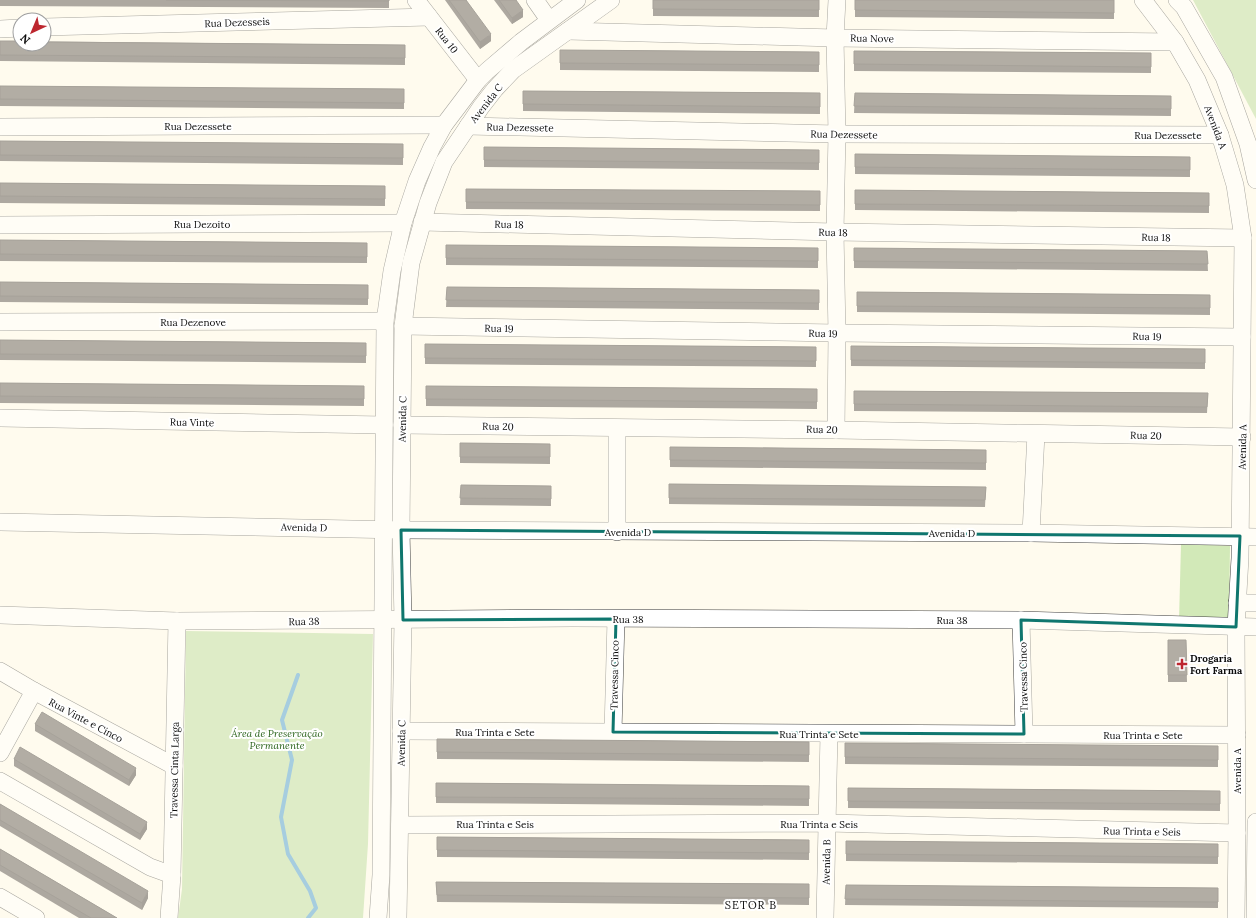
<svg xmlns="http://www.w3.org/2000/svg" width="1256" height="918" viewBox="0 0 1256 918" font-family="Lora,serif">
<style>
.green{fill:#d2e9b8}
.forest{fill:#b6da97}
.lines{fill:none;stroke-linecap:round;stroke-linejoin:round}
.stream{stroke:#3a94cd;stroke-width:4}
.minor-casing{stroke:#404040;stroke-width:18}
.minor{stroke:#fff;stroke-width:17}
.wall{fill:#4a4340}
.shaded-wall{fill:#3c3734}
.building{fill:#564e4a;stroke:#3c3734}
.marked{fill:none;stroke:#0f766e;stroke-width:3;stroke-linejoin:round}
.poi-dot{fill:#bd262f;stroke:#fff;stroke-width:1.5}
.labels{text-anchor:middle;stroke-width:4;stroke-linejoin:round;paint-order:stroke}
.street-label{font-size:10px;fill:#0d0d0d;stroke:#fff}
.poi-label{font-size:10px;font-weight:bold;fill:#0d0d0d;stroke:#fff;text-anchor:start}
.park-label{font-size:10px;font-style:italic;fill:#2d651e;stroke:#fff}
.neighbourhood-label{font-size:11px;letter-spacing:1px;fill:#0d0d0d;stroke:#fff}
</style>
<rect width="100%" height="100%" fill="#fffbee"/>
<polygon class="green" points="1181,544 1230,546 1229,622 1179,621"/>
<g class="forest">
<polygon points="1193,0 1256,0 1256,119"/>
<polygon points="186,631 373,634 368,844 363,918 178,918 182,889"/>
</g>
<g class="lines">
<polyline class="stream" points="298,675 282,720 292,760 281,817 288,854 310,891 316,908 308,918"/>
<g class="minor-casing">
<g id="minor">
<polyline points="416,0 478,80"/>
<polyline points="535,0 549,20"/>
<polyline points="1143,0 1175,42 1197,80 1220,135 1235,185 1243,238 1240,558 1236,627 1237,833 1236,918"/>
<polyline points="1177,0 1184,7 1224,77 1248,144 1256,180"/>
<polyline points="44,27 429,17"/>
<polyline points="0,29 20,28"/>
<polyline points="568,31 835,38 1175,42"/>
<polyline points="468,126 837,134 1220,135"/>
<polyline points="0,127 444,125"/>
<polyline points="422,222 835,232 1243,238"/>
<polyline points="0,225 403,223"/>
<polyline points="0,322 385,321"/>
<polyline points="403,326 837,333 1242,337"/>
<polyline points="0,418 384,425"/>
<polyline points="402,425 836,430 1242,437"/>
<polyline points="617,428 617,532"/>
<polyline points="836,430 837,333 835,232 837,134 835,38 837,0"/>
<polyline points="0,522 401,530 1031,533 1256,537"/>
<polyline points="1031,533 1036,434"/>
<polyline points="1237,603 1256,603"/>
<polyline points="0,615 177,621 572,618 1021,620 1256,627"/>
<polyline points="1021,620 1024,734"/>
<polyline points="0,671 34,691 174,766"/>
<polyline points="401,731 1237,735"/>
<polyline points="613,732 616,619"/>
<polyline points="0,753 34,691"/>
<polyline points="0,781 150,867 172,875"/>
<polyline points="400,825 827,823 1237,833"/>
<polyline points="0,897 36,918"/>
<polyline points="169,918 172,875 177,621"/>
<polyline points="378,918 381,875 385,321 392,271 403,223 417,181 432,147 444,125 478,80 487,71 521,42 577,0"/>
<polyline points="398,918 403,620 401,530 403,326 411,263 428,203 444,162 481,107 495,89 513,70 611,0"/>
<polyline points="825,918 829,734"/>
<polyline points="1255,918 1256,822"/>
</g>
</g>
<use href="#minor" class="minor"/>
</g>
<g class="wall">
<polygon points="0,0 389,0 389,8 0,6"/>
<polygon points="445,0 466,0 491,41 480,49"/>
<polygon points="494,0 516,0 523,17 512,24"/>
<polygon points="653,0 819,0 819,17 653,16"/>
<polygon points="855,0 1114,0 1114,19 855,17"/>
<polygon points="0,41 405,45 405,65 0,61"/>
<polygon points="560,50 819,52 819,72 560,70"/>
<polygon points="854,51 1151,53 1151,73 854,71"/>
<polygon points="0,86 404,89 404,109 0,106"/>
<polygon points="523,91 820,93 820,114 523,111"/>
<polygon points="855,93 1171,96 1171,116 854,113"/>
<polygon points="0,141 403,144 403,165 0,161"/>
<polygon points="484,147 819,150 819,170 484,167"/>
<polygon points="855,154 1190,157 1190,177 855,174"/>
<polygon points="0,183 385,186 385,206 0,203"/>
<polygon points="466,189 820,191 820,211 466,209"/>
<polygon points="855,190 1209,193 1209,213 855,210"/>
<polygon points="0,240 367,243 367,263 0,261"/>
<polygon points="446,245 818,248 818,268 446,265"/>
<polygon points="854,248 1207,251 1208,271 854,268"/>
<polygon points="0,282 368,285 368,305 0,302"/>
<polygon points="447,287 819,290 819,310 446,307"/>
<polygon points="857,292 1210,295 1210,315 857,312"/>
<polygon points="0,340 366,343 366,363 0,360"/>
<polygon points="425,344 816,347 816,367 425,364"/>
<polygon points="851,346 1205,349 1205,369 851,366"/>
<polygon points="0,383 364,386 364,406 0,403"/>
<polygon points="426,386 817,389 817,409 426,406"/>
<polygon points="854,391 1208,393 1207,413 854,411"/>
<polygon points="460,443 550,444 550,464 460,463"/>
<polygon points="670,447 986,450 986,470 670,467"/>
<polygon points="669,484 986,487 985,507 669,504"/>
<polygon points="461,485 551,486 551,506 460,505"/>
<polygon points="1168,640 1186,640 1187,682 1168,682"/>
<polygon points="35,724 136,775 129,786 35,731"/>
<polygon points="437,739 809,742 809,762 437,759"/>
<polygon points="845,743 1218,746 1218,767 845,764"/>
<polygon points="14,759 147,829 140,840 14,766"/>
<polygon points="436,783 809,786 809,806 436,803"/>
<polygon points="848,788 1220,791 1220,811 848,808"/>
<polygon points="0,804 148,898 142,910 0,826"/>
<polygon points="437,837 809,840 809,860 437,857"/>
<polygon points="846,841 1218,844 1218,864 846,861"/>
<polygon points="0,849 117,918 79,918 0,871"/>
<polygon points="436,882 809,884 809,905 437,902"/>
<polygon points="846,885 1218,888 1218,908 845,905"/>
</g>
<g class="shaded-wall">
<polygon points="523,10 523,17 512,24 512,18"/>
<polygon points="491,34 491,41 480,49 480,42"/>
<polygon points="136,768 136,775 129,786 129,780"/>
<polygon points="147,822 147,829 140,840 140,834"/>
<polygon points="148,891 148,898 142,910 142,903"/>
</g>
<g class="building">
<polygon points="166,0 389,0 389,1"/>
<polygon points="449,0 466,0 491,34 480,42"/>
<polygon points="499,0 516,0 523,10 512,18"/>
<polygon points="653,0 819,0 819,10 653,9"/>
<polygon points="855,0 1114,0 1114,13 855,10"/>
<polygon points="0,41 20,41 20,44 44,44 44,42 405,45 405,58 0,55"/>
<polygon points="560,50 819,52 819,65 560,63"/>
<polygon points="854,51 1151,53 1151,67 854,64"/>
<polygon points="0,86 404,89 404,103 0,99"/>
<polygon points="523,91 820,93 820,107 523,104"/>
<polygon points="855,93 1171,96 1171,109 854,106"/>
<polygon points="0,141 403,144 403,158 0,155"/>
<polygon points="484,147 819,150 819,163 484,160"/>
<polygon points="855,154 1190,157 1190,170 855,167"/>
<polygon points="0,183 385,186 385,199 0,196"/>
<polygon points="466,189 820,191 820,205 466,202"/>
<polygon points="855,190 1209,193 1209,206 855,204"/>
<polygon points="0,240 367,243 367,257 0,254"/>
<polygon points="446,245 818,248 818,261 446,258"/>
<polygon points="854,248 1207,251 1208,264 854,261"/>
<polygon points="0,282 368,285 368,299 0,296"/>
<polygon points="447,287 819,290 819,303 446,300"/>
<polygon points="857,292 1210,295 1210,308 857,306"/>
<polygon points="0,340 366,343 366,356 0,354"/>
<polygon points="425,344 816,347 816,361 425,358"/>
<polygon points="851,346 1205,349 1205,363 851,360"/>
<polygon points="0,383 364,386 364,399 0,396"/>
<polygon points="426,386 817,389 817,402 426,399"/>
<polygon points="854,391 1208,393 1207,407 854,404"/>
<polygon points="460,443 550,444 550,457 460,457"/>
<polygon points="670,447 986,450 986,463 670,460"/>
<polygon points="669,484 986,487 985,500 669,498"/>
<polygon points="461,485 551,486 551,499 460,498"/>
<polygon points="1168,640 1186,640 1187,675 1168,675"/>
<polygon points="42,712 136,768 129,780 35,724"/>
<polygon points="437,739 809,742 809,755 437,752"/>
<polygon points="845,743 1218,746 1218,760 845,757"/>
<polygon points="20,747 147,822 140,834 14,759"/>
<polygon points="436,783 809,786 809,799 436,797"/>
<polygon points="848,788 1220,791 1220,804 848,801"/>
<polygon points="0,804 148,891 142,903 0,820"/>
<polygon points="437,837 809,840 809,853 437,850"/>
<polygon points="846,841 1218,844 1218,857 846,854"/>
<polygon points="0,849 117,918 91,918 0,865"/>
<polygon points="436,882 809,884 809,898 437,895"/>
<polygon points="846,885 1218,888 1218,902 845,899"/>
</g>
<path d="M0 0H1256V918H0ZM401,530L1240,536L1236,627L1021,620L1024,734L613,732L616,619L403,620Z" fill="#fffbee" fill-opacity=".55" fill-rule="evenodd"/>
<path class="marked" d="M401,530L1240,536L1236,627L1021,620L1024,734L613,732L616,619L403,620Z"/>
<path class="poi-dot" d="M1180 658h4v4h4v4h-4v4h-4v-4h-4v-4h4z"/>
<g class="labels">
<g class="street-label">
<text transform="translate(237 22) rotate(-2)" y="4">Rua Dezesseis</text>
<text transform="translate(872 38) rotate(1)" y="4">Rua Nove</text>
<text transform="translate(447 40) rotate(52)" y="4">Rua 10</text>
<text transform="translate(486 103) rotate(-52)" y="4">Avenida C</text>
<text x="198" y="130">Rua Dezessete</text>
<text transform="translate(520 127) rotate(1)" y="4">Rua Dezessete</text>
<text transform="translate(1216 127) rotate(69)" y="4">Avenida A</text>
<text transform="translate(844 134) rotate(1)" y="4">Rua Dezessete</text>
<text x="1168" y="139">Rua Dezessete</text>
<text x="202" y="228">Rua Dezoito</text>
<text transform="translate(509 224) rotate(1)" y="4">Rua 18</text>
<text transform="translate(833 232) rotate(1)" y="4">Rua 18</text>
<text transform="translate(1156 237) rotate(1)" y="4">Rua 18</text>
<text x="193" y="326">Rua Dezenove</text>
<text transform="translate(499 328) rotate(1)" y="4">Rua 19</text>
<text transform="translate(823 333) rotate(1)" y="4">Rua 19</text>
<text transform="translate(1147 336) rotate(1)" y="4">Rua 19</text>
<text transform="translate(402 419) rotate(-89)" y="4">Avenida C</text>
<text transform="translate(192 422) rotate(1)" y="4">Rua Vinte</text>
<text transform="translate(498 426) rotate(1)" y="4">Rua 20</text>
<text transform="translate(822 429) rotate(1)" y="4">Rua 20</text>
<text transform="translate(1146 435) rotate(1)" y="4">Rua 20</text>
<text transform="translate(1242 447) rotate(-89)" y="4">Avenida A</text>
<text transform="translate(304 527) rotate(1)" y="4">Avenida D</text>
<text x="628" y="536">Avenida D</text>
<text x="952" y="537">Avenida D</text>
<text x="628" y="623">Rua 38</text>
<text x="952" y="624">Rua 38</text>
<text transform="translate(304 621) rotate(-1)" y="4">Rua 38</text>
<text transform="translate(614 675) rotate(-89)" y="4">Travessa Cinco</text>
<text transform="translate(1023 677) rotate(-91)" y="4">Travessa Cinco</text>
<text transform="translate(86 720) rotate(28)" y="4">Rua Vinte e Cinco</text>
<text x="495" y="736">Rua Trinta e Sete</text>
<text x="819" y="738">Rua Trinta e Sete</text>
<text x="1143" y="739">Rua Trinta e Sete</text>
<text transform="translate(401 743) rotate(-89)" y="4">Avenida C</text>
<text transform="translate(174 770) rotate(-89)" y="4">Travessa Cinta Larga</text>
<text transform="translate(1237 771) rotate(-90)" y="4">Avenida A</text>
<text x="495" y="828">Rua Trinta e Seis</text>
<text x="819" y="828">Rua Trinta e Seis</text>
<text transform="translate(1142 831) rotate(1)" y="4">Rua Trinta e Seis</text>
<text transform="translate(826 862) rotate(-89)" y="4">Avenida B</text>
</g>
<g class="poi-label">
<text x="1190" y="662">Drogaria<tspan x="1190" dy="12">Fort Farma</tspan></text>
</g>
<g class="park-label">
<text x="277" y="737">Área de Preservação<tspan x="277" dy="12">Permanente</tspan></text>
</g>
<g class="neighbourhood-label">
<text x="751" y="909">SETOR B</text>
</g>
</g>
<g transform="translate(32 32) rotate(224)"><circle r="19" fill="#ffffff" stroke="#9e9e9e"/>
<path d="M0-3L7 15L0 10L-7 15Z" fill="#bd262f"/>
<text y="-6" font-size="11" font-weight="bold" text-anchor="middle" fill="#0d0d0d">N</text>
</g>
</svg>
